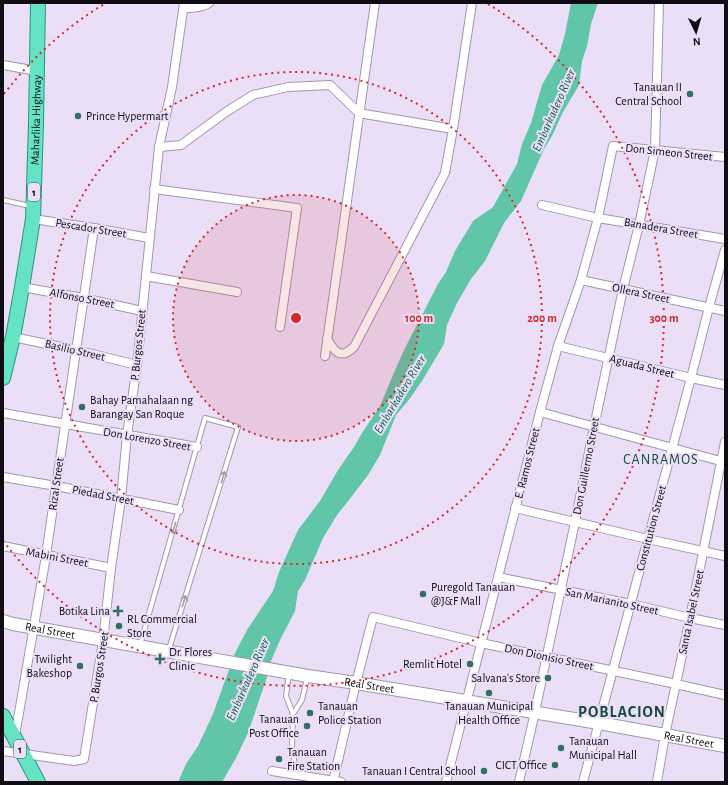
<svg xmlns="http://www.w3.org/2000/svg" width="728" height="785" viewBox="0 0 728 785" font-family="'Alegreya Sans',sans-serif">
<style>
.water{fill:#61c5a8}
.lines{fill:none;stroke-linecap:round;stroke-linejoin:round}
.service-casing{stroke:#a297ae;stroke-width:6}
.minor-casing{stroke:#a297ae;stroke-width:10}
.secondary-casing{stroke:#a297ae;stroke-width:14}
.trunk-casing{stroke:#2d947d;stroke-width:16}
.service{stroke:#fff;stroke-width:4}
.minor{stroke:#fff;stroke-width:8}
.secondary{stroke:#fff;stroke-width:12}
.trunk{stroke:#64e4c4;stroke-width:14}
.oneway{stroke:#9f9ea1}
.ring{fill:none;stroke:#d62828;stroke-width:2;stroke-dasharray:2 4}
.poi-dot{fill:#32715f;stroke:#ebdff8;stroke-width:1.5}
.labels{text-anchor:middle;stroke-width:4;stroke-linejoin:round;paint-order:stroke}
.shield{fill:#ebdff8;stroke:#524b58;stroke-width:1}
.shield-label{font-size:11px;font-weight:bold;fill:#100c14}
.poi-label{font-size:12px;fill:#100c14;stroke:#ebdff8;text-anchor:end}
.street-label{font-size:12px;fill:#100c14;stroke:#ebdff8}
.water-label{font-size:13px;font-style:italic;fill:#176652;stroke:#ebdff8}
.quarter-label{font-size:14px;letter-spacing:1px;fill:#164a3c;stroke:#ebdff8}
.district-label{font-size:16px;font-weight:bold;letter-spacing:1px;fill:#164a3c;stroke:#ebdff8}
.centre{fill:#d62828;stroke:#ebdff8;stroke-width:2}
.ring-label{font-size:12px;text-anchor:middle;font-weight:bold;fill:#d62828;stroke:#ebdff8;stroke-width:4;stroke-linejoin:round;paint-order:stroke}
</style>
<rect width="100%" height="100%" fill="#ebdff8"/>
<polygon class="water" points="571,3 598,3 591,24 587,46 582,61 579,85 563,112 552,136 544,149 521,201 504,223 485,261 471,279 457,303 447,325 444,344 422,381 408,401 396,415 380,455 368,475 352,496 337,515 323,538 305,580 298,591 295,611 280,640 271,661 268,674 248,733 236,758 222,782 178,782 186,764 198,746 213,714 235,653 247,630 273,591 279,572 298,530 320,501 338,470 354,447 362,433 380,406 390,382 404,350 438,284 446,272 455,251 473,221 493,207 517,164 522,144 531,123 542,85 559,55 565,34"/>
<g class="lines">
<g class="service-casing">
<g id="service">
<polyline points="3,200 30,206"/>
<polyline points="140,645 205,418 238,427 169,649"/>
<polyline points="289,673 286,696 293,714 292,749 297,775"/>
<polyline points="293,714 302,700 307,678"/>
</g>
</g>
<g class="minor-casing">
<g id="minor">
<path d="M184,8C192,8 202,8 209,3"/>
<polyline points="3,65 37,71"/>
<polyline points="159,147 181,145 226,112 253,95 288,87 330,85 359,113 453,129"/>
<polyline points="154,189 297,208 280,327"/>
<polyline points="542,205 598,218 725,239"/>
<polyline points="33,219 94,228 149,238"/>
<polyline points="146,276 237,292"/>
<polyline points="581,280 725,311"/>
<polyline points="22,287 83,298 142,311"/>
<polyline points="13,337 76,350 137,365"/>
<path d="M327,339C335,352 340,360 354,347L445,173L453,129L472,3"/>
<polyline points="558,346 691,378 725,385"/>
<polyline points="325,356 375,3"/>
<polyline points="540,412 724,462"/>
<polyline points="3,413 197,447"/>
<polyline points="3,477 56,486 179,510"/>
<polyline points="515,508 648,539 725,556"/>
<polyline points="3,546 111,568"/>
<polyline points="498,577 631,604 690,618 725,625"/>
<polyline points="15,736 45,562 94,228"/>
<polyline points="3,751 74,761 84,759 103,641 111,568 121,499 127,435 137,365 159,147 172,87 184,3"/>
<polyline points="272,771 341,782"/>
<polyline points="333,782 356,683 373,617 481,643 676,684 725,695"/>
<polyline points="446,782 540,412 558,346 581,280 598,218 613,146 725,157"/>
<polyline points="519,782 535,712 575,522 594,427 623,289 639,225 655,150 659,3"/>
<polyline points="583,782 691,378 709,307 725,250"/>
<polyline points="657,782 665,735 690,618 725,442"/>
</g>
</g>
<g class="secondary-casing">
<g id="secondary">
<path id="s1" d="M3,621L13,624L308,676L356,683L599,723L725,746"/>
</g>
</g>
<g class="trunk-casing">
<g id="trunk">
<path id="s2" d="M3,378L13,337L22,287L33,219L36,123L38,3"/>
<polyline points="3,716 38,782"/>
</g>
</g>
<use href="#service" class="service"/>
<use href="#minor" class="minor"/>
<use href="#secondary" class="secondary"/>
<use href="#trunk" class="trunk"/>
</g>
<defs><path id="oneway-shaft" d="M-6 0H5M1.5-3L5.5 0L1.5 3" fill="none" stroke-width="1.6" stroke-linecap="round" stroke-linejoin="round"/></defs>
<g class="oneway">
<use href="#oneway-shaft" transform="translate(223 477) rotate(-73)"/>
<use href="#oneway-shaft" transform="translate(174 528) rotate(106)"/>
<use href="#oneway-shaft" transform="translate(184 601) rotate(-73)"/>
</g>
<circle cx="296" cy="318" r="123" fill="#d62828" fill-opacity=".12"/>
<g class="ring">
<circle cx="296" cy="318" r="123"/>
<circle cx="296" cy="318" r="246"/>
<path d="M4 94A368 368 0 0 1 104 4M488 4A368 368 0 1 1 4 542"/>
</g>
<g class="poi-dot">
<circle cx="690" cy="94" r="4"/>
<circle cx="78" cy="116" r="4"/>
<circle cx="82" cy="407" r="4"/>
<circle cx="423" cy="594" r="4"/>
<path d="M116 605h4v4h4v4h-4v4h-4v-4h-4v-4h4z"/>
<circle cx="119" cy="626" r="4"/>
<path d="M158 653h4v4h4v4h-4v4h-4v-4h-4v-4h4z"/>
<circle cx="470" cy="664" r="4"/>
<circle cx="80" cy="666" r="4"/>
<circle cx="548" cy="678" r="4"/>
<circle cx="489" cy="693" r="4"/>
<circle cx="310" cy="713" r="4"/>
<circle cx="307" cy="726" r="4"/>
<circle cx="561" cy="748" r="4"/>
<circle cx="279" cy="759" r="4"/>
<circle cx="555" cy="765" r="4"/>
<circle cx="484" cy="771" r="4"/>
</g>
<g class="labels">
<g class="shield">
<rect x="28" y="183" width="12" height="18" rx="3"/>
<rect x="14" y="740" width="12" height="18" rx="3"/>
</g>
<g class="shield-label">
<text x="34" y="196">1</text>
<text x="20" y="753">1</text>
</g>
<g class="poi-label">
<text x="682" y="91">Tanauan II<tspan x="682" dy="14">Central School</tspan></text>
<text x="86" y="120" text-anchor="start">Prince Hypermart</text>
<text x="90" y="404" text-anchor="start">Bahay Pamahalaan ng<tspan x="90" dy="14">Barangay San Roque</tspan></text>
<text x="431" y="591" text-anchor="start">Puregold Tanauan<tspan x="431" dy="14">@J&amp;F Mall</tspan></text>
<text x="110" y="615">Botika Lina</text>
<text x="127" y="623" text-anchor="start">RL Commercial<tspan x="127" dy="14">Store</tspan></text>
<text x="169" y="656" text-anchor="start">Dr. Flores<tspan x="169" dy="14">Clinic</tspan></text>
<text x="72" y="663">Twilight<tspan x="72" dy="14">Bakeshop</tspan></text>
<text x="462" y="668">Remlit Hotel</text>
<text x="540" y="682">Salvana's Store</text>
<text x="318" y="710" text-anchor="start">Tanauan<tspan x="318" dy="14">Police Station</tspan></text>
<text x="489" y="710" text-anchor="middle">Tanauan Municipal<tspan x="489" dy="14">Health Office</tspan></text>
<text x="299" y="723">Tanauan<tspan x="299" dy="14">Post Office</tspan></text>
<text x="569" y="745" text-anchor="start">Tanauan<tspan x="569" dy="14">Municipal Hall</tspan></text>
<text x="287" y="756" text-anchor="start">Tanauan<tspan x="287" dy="14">Fire Station</tspan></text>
<text x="547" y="769">CICT Office</text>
<text x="476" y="775">Tanauan I Central School</text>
</g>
<g class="street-label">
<text dy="4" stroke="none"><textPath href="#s2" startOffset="261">Maharlika Highway</textPath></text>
<text transform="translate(669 152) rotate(6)" y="4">Don Simeon Street</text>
<text transform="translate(91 228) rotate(9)" y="4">Pescador Street</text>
<text transform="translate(661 228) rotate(10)" y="4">Banadera Street</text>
<text transform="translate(641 293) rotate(12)" y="4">Ollera Street</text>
<text transform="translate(82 298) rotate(11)" y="4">Alfonso Street</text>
<text transform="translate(138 345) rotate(-84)" y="4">P. Burgos Street</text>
<text transform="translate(75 350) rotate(13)" y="4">Basilio Street</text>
<text transform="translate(642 366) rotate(14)" y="4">Aguada Street</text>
<text transform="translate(147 439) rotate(10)" y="4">Don Lorenzo Street</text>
<text transform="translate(527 463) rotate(-76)" y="4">E. Ramos Street</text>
<text transform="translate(586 466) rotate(-79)" y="4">Don Guillermo Street</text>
<text transform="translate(56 484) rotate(-82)" y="4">Rizal Street</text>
<text transform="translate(103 495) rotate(11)" y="4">Piedad Street</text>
<text transform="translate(651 528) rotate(-75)" y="4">Constitution Street</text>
<text transform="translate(57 557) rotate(11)" y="4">Mabini Street</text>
<text transform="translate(612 601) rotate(12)" y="4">San Marianito Street</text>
<text transform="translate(691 612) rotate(-78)" y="4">Santa Isabel Street</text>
<text dy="4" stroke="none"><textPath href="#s1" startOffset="48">Real Street</textPath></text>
<text transform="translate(549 657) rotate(12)" y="4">Don Dionisio Street</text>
<text transform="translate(99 667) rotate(-81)" y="4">P. Burgos Street</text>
<text dy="4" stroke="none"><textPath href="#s1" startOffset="372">Real Street</textPath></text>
<text dy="4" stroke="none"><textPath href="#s1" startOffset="696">Real Street</textPath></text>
</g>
<g class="water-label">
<text transform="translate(553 110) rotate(-66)" y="5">Embarkadero River</text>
<text transform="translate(399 394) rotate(-59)" y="5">Embarkadero River</text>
<text transform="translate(247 679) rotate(-66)" y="5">Embarkadero River</text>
</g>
<g class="quarter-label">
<text x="661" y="464">CANRAMOS</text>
</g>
<g class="district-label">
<text x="622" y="717">POBLACION</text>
</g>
</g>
<circle cx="296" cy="318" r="6" class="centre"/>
<g class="ring-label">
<text x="419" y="322">100 m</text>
<text x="542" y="322">200 m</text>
<text x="664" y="322">300 m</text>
</g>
<rect width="728" height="785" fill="none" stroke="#100c14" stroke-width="8"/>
<g transform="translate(696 32) rotate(175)" stroke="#ebdff8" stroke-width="3" paint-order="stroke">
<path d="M0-3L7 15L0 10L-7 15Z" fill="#100c14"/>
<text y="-6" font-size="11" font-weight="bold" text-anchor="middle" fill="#100c14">N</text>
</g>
</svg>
